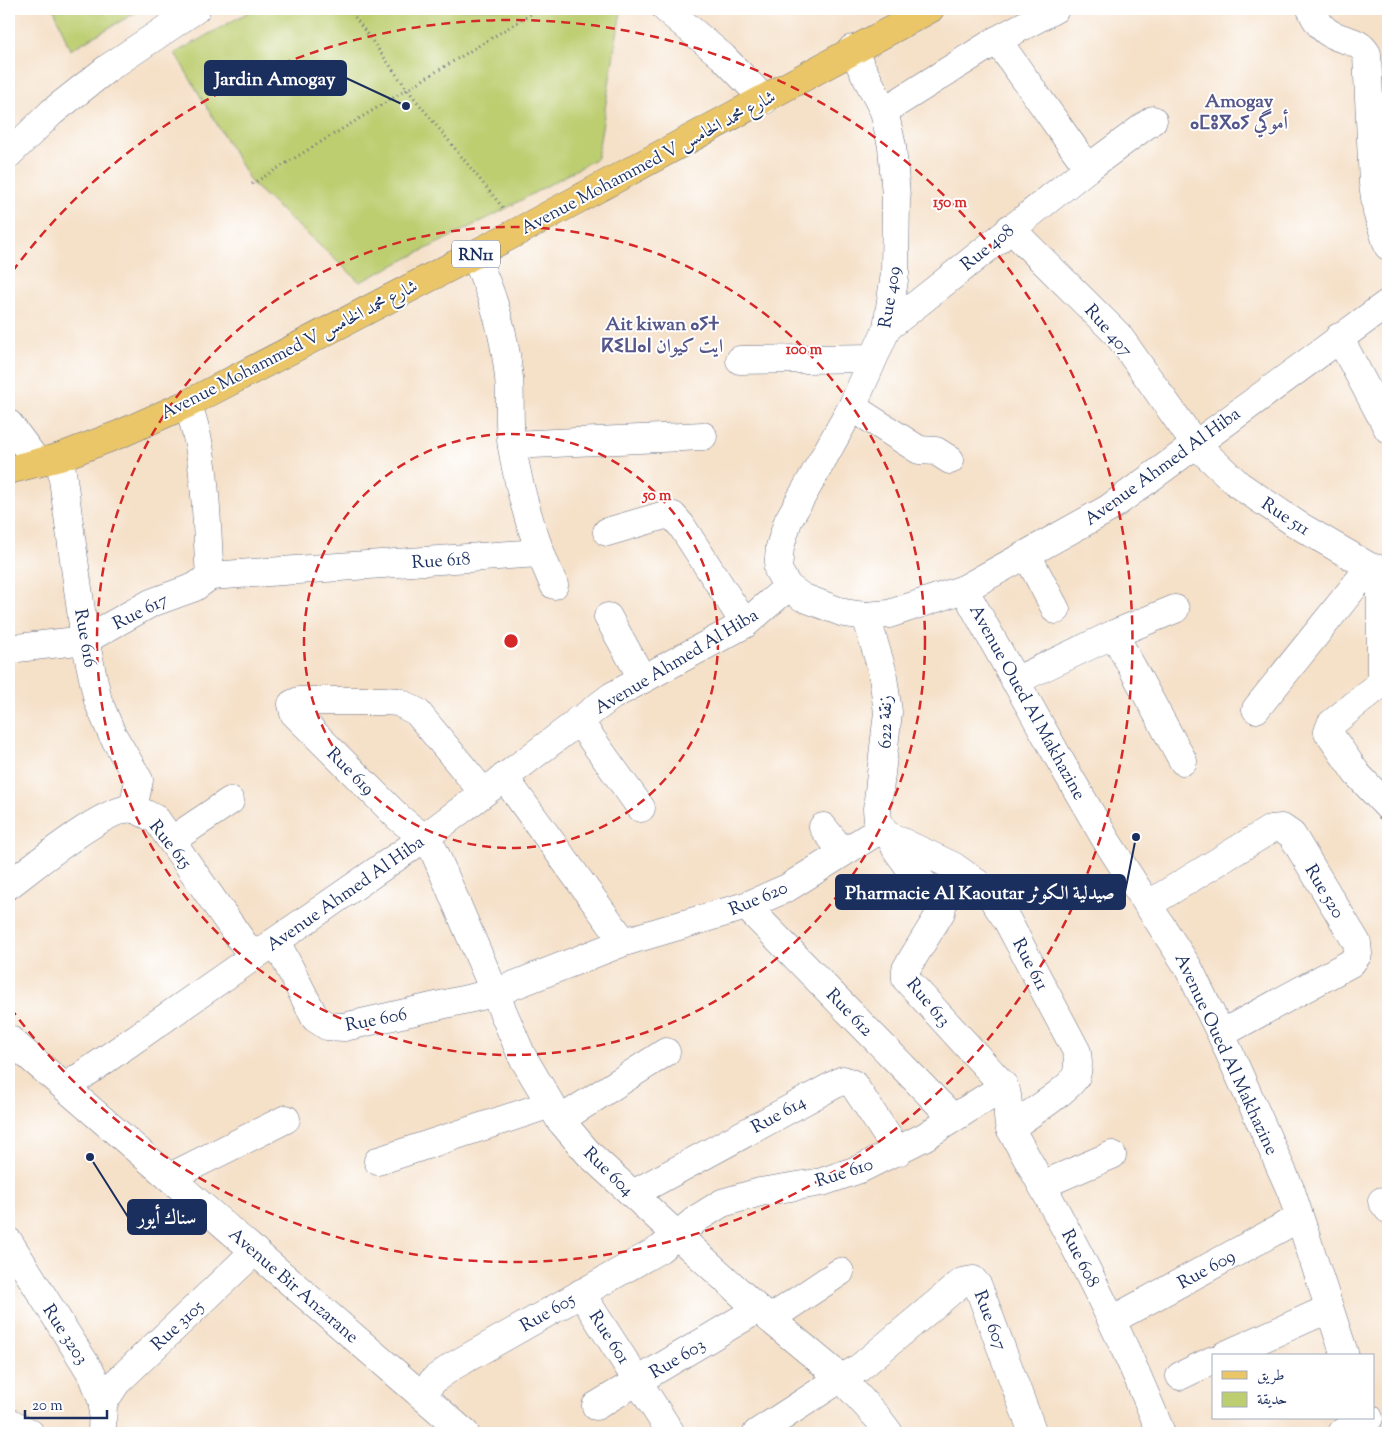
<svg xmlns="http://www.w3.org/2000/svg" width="1397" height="1442" viewBox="0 0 1397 1442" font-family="'Sorts Mill Goudy',Amiri,'Noto Sans Tifinagh',serif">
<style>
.green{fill:#bdce71;stroke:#6c7e68}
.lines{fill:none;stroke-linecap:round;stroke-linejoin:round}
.minor-casing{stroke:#676d83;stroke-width:29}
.major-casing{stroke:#676d83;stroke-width:29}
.path{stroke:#676d83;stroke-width:3;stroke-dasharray:1 4;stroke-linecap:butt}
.minor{stroke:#fff;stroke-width:28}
.major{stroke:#eac669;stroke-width:28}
.ring{fill:none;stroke:#d62828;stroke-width:2.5;stroke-dasharray:9 6}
.labels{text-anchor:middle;stroke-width:4;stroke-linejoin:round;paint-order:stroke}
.shield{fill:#fff;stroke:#5f6d8e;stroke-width:1}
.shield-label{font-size:16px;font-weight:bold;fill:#1b2f5e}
.street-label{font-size:18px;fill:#1b2f5e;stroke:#fff}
.neighbourhood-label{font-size:19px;font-weight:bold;fill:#56568a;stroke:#fff}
.centre{fill:#d62828;stroke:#fff;stroke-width:2.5}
.ring-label{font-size:15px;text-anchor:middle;font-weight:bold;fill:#d62828;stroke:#fff;stroke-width:4;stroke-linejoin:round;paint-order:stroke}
.leader{fill:none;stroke:#1b2f5e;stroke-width:2}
.callout-dot{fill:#1b2f5e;stroke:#fff;stroke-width:2}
.callout{fill:#1b2f5e;stroke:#1b2f5e;stroke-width:2}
.callout-label{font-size:19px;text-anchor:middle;font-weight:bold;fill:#fff}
</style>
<rect width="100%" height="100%" fill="#fff"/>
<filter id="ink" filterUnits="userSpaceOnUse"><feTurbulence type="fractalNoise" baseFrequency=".02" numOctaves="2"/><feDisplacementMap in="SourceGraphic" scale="10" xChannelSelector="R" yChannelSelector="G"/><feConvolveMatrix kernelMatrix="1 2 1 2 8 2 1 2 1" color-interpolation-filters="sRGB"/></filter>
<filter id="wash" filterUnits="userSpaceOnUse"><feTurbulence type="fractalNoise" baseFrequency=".0096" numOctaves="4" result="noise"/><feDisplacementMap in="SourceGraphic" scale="20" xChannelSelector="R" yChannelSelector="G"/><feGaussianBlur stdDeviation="1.12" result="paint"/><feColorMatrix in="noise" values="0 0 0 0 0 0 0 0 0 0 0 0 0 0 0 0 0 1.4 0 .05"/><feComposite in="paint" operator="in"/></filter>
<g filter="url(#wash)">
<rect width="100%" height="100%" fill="#f5e0c8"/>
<g class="green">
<polygon points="54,9 142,9 70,50"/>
<polygon points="254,9 619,9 621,11 597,158 496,214 360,282 252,184 175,53"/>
</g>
</g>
<g filter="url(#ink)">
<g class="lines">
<g class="minor-casing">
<g id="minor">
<polyline points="666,9 723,57 765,100"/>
<path d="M1311,9C1327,49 1354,31 1367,54L1373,183L1377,212L1388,246"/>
<polyline points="997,40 1088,168"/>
<polyline points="852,49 884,111 892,146 896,196 895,273 887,328 852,407 788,521 780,547 778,570 788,587 802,597 844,613 866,616 889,614 964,589 1108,509 1388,303"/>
<polyline points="884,111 997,40 1055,9"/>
<polyline points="9,154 52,112 108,68 196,9"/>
<polyline points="1010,228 1118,335 1195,444 1239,485 1298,525 1370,567 1388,571"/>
<path d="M474,255C493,293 505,336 509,378C511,401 508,425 512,447C520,495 534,541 554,585"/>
<polyline points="887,328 1088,168 1153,120"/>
<polyline points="1339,337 1388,429"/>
<polyline points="740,360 873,358"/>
<path d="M187,404C207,451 206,524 210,576"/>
<polyline points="852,407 919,450 936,451 950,460"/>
<polyline points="9,424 38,463"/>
<polyline points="512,445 703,436"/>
<polyline points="60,457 85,640 98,701 112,734 139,780 133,809"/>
<polyline points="607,532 665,515 673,516 681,525 745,624"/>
<polyline points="1027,555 1056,610"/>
<polyline points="1381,570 1381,680 1377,687 1331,724 1328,732 1357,774 1388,807"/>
<polyline points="210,576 539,553"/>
<polyline points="964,589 1062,764 1106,840 1188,967 1221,1034 1291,1191 1345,1356"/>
<path d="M866,616L882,670L888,712L877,809L878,821L885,834L953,866L977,883L992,898L1007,920L1077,1052C1078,1061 1079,1067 1076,1076C1069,1090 1025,1117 1010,1128"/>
<polyline points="608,617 642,678"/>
<polyline points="1114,634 1183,761"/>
<polyline points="9,649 85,640 151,603 195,587 210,576"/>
<polyline points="1015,681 1114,634 1175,609"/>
<polyline points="1256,709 1370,567"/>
<polyline points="578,720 641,808"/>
<polyline points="504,777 624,942"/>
<polyline points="483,792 417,712 398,702 384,701 299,701 292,704 294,713 399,818 424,838 434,851 522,1056 560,1120 589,1154 678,1236 758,1309 841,1378 877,1417 889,1433"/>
<polyline points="823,827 842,851"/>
<path d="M891,838L896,849L915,875L943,902L941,912L906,969V979L1004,1086C1011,1099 1005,1113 1010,1128C1066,1227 1119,1327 1161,1433"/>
<polyline points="172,840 230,801"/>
<path d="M9,885C32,868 109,804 134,809C141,811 149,816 156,819L253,957"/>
<polyline points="1149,904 1271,829 1282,828 1292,835 1357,943 1358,954 1351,963 1221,1034"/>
<polyline points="746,906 953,1118"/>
<polyline points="276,941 315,1018 327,1026 344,1027 494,993 624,942 746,906 787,888 881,829"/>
<polyline points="9,1039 465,1433"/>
<polyline points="66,1087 424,838 612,696 745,624 788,587"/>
<polyline points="560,1120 666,1052"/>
<polyline points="378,1161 551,1104"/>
<polyline points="170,1177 286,1119"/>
<polyline points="1042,1185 1112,1155"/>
<polyline points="633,1194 843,1080 853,1084 898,1152"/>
<polyline points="1382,1201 1388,1209"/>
<polyline points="9,1242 93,1376 103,1403 102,1433"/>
<polyline points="581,1293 671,1433"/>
<polyline points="770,1319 840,1272"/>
<polyline points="1112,1320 1299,1218"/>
<polyline points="1223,1356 1328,1309"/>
<polyline points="1180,1376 1213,1360"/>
<polyline points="420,1394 436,1378 453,1366 660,1249 698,1218 722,1203 760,1192 822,1182 860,1169 924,1137 1004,1086"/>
<polyline points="103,1403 117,1382 255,1251"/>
<polyline points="596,1406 758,1309"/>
<polyline points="9,1422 30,1433"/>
<polyline points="757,1433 841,1378 858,1369 962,1282 973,1280 978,1286 1033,1433"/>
<polyline points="1342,1433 1369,1418"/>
</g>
</g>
<g class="major-casing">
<polyline id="major" points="9,470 60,457 120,434 187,404 521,230 930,9"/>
</g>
<g class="path">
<polyline points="349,9 407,89 503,208"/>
<polyline points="252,184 539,9"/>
</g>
<use href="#minor" class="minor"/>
<use href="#major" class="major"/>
</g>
</g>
<g class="ring">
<circle cx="511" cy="641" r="207"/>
<circle cx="511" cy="641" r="414"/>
<path d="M12 272A621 621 0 1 1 12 1010"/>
</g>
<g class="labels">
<rect class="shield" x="452" y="240.5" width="48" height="27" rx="4"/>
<g class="shield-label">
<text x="476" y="260">RN11</text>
</g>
<g class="street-label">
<text transform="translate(648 162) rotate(-28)" y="6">Avenue Mohammed V شارع محمد الخامس</text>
<text transform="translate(987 247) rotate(-39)" y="6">Rue 408</text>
<text transform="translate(889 297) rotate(-81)" y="6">Rue 409</text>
<text transform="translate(1109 330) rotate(49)" y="6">Rue 407</text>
<text transform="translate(289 349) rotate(-27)" y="6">Avenue Mohammed V شارع محمد الخامس</text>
<text transform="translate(1162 466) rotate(-36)" y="6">Avenue Ahmed Al Hiba</text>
<text transform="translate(1286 516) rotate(33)" y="6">Rue 511</text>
<text transform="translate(441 560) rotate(-4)" y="6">Rue 618</text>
<text transform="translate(140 611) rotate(-27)" y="6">Rue 617</text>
<text transform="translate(86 638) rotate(80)" y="6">Rue 616</text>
<text transform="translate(676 661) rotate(-31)" y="6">Avenue Ahmed Al Hiba</text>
<text transform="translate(1028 702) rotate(61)" y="6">Avenue Oued Al Makhazine</text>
<text transform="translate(885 722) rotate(-90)" y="6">زنقة 622</text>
<text transform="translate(351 771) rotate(45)" y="6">Rue 619</text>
<text transform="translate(171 844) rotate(51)" y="6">Rue 615</text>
<text transform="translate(1325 891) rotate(59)" y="6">Rue 520</text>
<text transform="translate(345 893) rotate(-35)" y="6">Avenue Ahmed Al Hiba</text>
<text transform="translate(758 898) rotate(-23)" y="6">Rue 620</text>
<text transform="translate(1031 964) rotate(62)" y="6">Rue 611</text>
<text transform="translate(929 1002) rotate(50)" y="6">Rue 613</text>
<text transform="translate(850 1012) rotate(46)" y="6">Rue 612</text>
<text transform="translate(376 1019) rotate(-11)" y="6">Rue 606</text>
<text transform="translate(1227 1054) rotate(65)" y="6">Avenue Oued Al Makhazine</text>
<text transform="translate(778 1114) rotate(-29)" y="6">Rue 614</text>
<text transform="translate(609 1171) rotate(44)" y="6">Rue 604</text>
<text transform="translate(844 1172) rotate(-18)" y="6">Rue 610</text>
<text transform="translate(1081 1258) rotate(63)" y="6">Rue 608</text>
<text transform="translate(1206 1269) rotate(-29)" y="6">Rue 609</text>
<text transform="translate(294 1285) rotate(41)" y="6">Avenue Bir Anzarane</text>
<text transform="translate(547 1312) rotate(-30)" y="6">Rue 605</text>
<text transform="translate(991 1320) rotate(69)" y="6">Rue 607</text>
<text transform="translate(177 1325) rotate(-43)" y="6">Rue 3105</text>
<text transform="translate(66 1334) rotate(57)" y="6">Rue 3203</text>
<text transform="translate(610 1337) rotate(57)" y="6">Rue 601</text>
<text transform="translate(677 1358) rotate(-31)" y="6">Rue 603</text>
</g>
<g class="neighbourhood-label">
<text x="1239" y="107">Amogay<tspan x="1239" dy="22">ⴰⵎⵓⴳⴰⵢ أموگي</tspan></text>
<text x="662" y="330">Ait kiwan ⴰⵢⵜ<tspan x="662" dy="22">ⴽⵉⵡⴰⵏ ايت كيوان</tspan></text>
</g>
</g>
<circle cx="511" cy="641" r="8" class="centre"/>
<g class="ring-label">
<text x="950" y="207">150 m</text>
<text x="804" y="354">100 m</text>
<text x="657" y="500">50 m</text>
</g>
<path class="leader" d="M406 106L346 78M1136 837L1125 892M90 1157L128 1217"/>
<g class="callout-dot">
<circle cx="406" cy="106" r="5"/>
<circle cx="1136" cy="837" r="5"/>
<circle cx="90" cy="1157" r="5"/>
</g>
<g class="callout">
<rect x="205" y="61" width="141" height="34" rx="5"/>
<rect x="836" y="875" width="289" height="34" rx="5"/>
<rect x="128" y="1200" width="78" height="34" rx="5"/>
</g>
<g class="callout-label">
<text x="275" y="85">Jardin Amogay</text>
<text x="980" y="899">Pharmacie Al Kaoutar صيدلية الكوثر</text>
<text x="167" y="1224">سناك أيور</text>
</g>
<rect width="1397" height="1442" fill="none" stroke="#fff" stroke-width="30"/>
<rect x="1212" y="1354" width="162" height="65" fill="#ffffff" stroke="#a4acbf"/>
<rect x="1222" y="1371" width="25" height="8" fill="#eac669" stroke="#a4acbf"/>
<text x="1257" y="1380" font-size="15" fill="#1b2f5e">طريق</text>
<rect x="1222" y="1392" width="25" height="15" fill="#bdce71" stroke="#a4acbf"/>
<text x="1257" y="1404" font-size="15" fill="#1b2f5e">حديقة</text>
<path d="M25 1410v8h82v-8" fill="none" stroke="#1b2f5e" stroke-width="2.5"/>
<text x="32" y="1410" font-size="15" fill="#1b2f5e" stroke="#ffffff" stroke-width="4" paint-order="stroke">20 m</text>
</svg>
